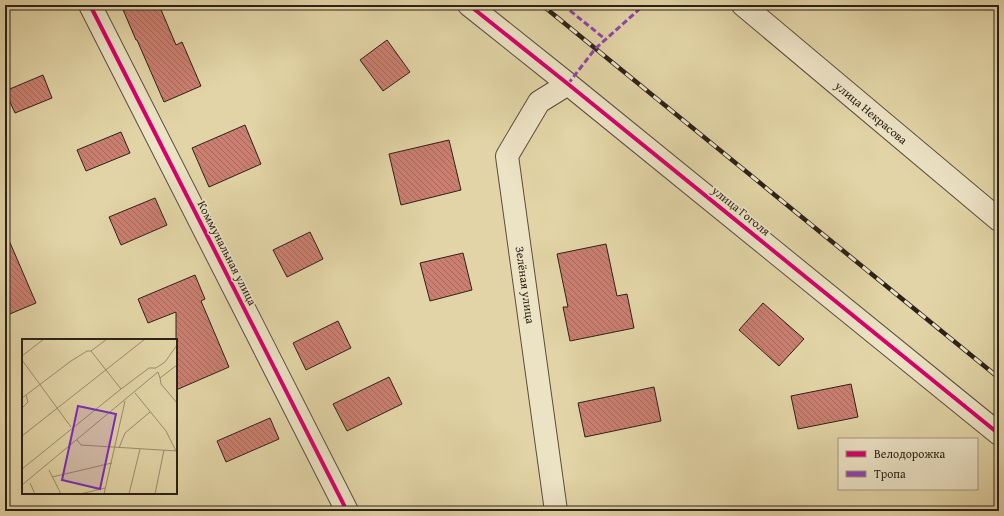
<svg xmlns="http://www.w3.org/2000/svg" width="1004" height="516" viewBox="0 0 1004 516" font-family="'Gentium Book Plus',serif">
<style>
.building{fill:url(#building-back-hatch);stroke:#2c2219}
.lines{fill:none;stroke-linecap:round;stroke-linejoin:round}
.street-casing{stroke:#5a4e3c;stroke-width:24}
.street{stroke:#ece3c5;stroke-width:22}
.rail-casing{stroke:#2c2219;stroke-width:4.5}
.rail{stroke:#ece3c5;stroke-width:3;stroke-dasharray:9;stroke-linecap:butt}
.quiet{stroke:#8e44ad;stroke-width:3;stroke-dasharray:6 3;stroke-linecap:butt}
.cycleway-casing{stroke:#ece3c5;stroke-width:6}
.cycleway{stroke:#d6006c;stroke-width:4}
.labels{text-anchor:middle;stroke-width:3.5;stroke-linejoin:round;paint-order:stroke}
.street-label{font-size:12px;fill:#2c2219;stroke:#ece3c5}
.inset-road{fill:none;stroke:#998d6e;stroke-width:1}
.view{fill:#7b2cbf;fill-opacity:0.15;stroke:#7b2cbf;stroke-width:2}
.inset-edge{fill:none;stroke:#2c2219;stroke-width:2}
</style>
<defs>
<pattern id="building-back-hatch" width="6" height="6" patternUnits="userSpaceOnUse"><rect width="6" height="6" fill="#ca7f70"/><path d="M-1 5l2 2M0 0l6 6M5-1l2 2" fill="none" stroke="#a4685b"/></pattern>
</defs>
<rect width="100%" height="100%" fill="#e2d4a6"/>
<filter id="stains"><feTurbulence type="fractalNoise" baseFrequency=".005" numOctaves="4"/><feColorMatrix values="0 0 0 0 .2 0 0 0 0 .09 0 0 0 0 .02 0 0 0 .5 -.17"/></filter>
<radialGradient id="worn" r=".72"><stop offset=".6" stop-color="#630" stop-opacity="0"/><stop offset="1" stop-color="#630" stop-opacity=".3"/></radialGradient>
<g class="building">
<polygon points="121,5 159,5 176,45 182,42 201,86 164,102 137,40 136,40"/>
<polygon points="387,40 410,72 383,91 360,60"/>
<polygon points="43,75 52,98 15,113 5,91"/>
<polygon points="245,125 261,164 209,187 192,148"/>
<polygon points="121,132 130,153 86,171 77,150"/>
<polygon points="449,140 461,190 401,205 389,154"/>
<polygon points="155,198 167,225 121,245 109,217"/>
<polygon points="5,231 36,303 5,316"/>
<polygon points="310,232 323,259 287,277 273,250"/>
<polygon points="606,244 617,296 627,294 634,328 570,341 563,307 568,307 557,254"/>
<polygon points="463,253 472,290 430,301 420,263"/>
<polygon points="195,275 205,299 201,301 229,367 176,390 176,312 148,323 138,299"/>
<polygon points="763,303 804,339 779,366 739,330"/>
<polygon points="338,321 351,348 306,370 293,343"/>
<polygon points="389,377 402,404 347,431 333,404"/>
<polygon points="851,384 858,417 798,429 791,396"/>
<polygon points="654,387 661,421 585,437 578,403"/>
<polygon points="270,418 279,439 226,462 217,441"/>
</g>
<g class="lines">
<g class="street-casing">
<g id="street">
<polyline points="90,5 347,511"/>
<polyline points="469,5 568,84 999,434"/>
<polyline points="743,5 999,220"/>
<polyline points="556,511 507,156 539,102 568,84"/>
</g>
</g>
<use href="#street" class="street"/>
<g class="rail-casing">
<polyline id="rail" points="542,5 999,378"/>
</g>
<use href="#rail" class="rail"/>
<g class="quiet">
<polyline points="563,5 605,39"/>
<polyline points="568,84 595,49 644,5"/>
</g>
<g class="cycleway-casing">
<g id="cycleway">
<polyline points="90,5 347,511"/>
<polyline points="469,5 568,84 999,434"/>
</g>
</g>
<use href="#cycleway" class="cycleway"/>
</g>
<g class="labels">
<g class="street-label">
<text transform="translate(871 113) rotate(40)" y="4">улица Некрасова</text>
<text transform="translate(741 211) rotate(39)" y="4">улица Гоголя</text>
<text transform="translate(227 253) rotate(63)" y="4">Коммунальная улица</text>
<text transform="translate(525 285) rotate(82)" y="4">Зелёная улица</text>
</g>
</g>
<g transform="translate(22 339)">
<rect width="155" height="155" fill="#e2d4a6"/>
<path class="inset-road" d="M69,12L99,50M69,12L85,0M0,17L22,0M0,21L49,88M138,39L139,45L155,64M113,54L144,92L154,112M0,59L49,22L65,12H69M0,69L6,63L4,56M0,97L123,0M55,101L59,106L155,112M97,109L103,94L128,73M0,130L99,50L127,29H134L143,23L155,6M27,131L39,155M30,138L90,124M8,144L13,155M0,146L136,33L138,39L155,26M58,155L83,149M82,155L103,62M107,155L118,110M133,155L142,111"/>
<path class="view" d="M56,67L94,75L78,150L40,141Z"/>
<rect width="155" height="155" class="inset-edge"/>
</g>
<rect width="1004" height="516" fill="none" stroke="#e2d4a6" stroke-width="20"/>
<rect x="6" y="6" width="992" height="504" fill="none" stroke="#2c2219" stroke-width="2"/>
<rect x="10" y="10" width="984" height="496" fill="none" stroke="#2c2219"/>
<rect x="838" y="438" width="140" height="52" fill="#ece3c5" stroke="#9f9680"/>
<rect x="846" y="451" width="20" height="6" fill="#d6006c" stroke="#9f9680"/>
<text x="874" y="458" font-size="12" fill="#2c2219">Велодорожка</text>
<rect x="846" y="471" width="20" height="6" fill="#8e44ad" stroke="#9f9680"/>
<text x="874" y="478" font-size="12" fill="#2c2219">Тропа</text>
<rect width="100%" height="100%" filter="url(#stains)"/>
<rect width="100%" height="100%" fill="url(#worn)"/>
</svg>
